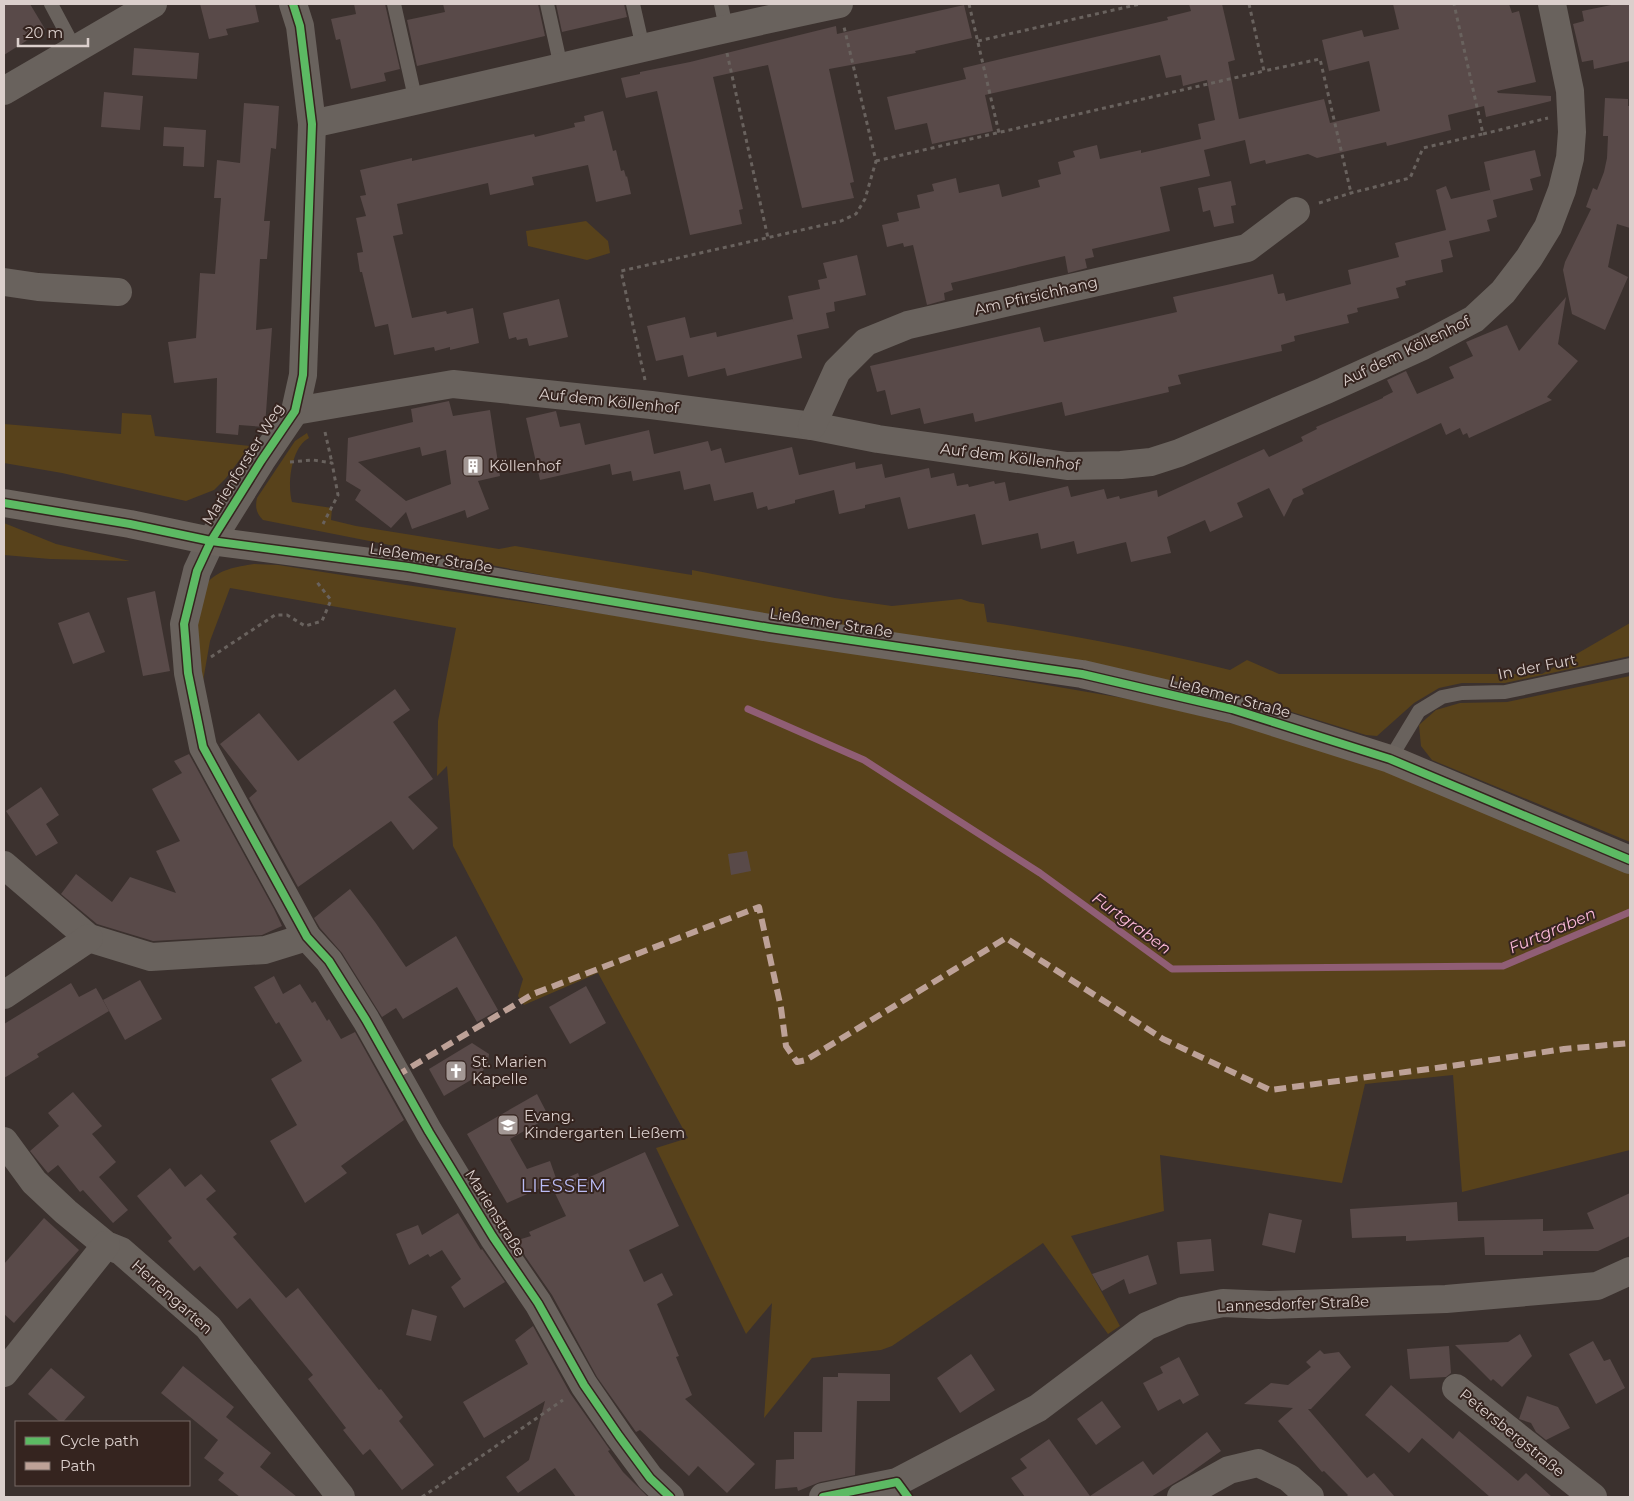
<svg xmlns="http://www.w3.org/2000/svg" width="1634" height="1501" viewBox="0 0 1634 1501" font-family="Montserrat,sans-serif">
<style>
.green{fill:#58421b}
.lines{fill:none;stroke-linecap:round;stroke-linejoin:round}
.stream{stroke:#905e75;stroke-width:7}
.building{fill:#594a49;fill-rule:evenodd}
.path{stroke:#69625e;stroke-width:3;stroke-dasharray:4 4;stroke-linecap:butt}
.lane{stroke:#69625d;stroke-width:14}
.street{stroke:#69625d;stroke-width:28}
.secondary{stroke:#6d655f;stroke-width:28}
.quiet{stroke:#bda197;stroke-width:6;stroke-dasharray:12 6;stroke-linecap:butt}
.cycleway-casing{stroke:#35241f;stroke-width:11}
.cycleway{stroke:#5cba63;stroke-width:8}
.labels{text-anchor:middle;stroke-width:4;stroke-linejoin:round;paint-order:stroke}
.street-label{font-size:15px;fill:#dbcfcc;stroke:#35241f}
.poi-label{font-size:15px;fill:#dbcfcc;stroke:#35241f;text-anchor:start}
.water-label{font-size:16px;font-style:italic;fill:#fbb9d7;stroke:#35241f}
.quarter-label{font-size:18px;letter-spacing:1px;fill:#babcf5;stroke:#35241f}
</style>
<rect width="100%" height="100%" fill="#3b312e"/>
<g class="green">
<polygon points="586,221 608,241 610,253 587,260 528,246 526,231"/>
<polygon points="122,413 151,415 155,436 250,446 226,478 214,490 186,501 62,473 4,463 4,424 121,434"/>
<path d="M307,433L309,438C291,447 287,485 292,502L332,508L331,520L356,526L499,549L515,546L692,575V570L835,598L892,606L961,599L970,602L984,604L987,622C1069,634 1150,650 1230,670L1247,660L1279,674H1542L1630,623V656L1505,683H1462L1439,688L1414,703L1377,736L1366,735L1218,689L582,583L263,520C256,513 255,507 257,498L295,441Z"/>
<polygon points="4,523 56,544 130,561 50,559 4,555"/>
<path d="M254,564L278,565L406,585L587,611L954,669L1146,702L1293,739L1416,782L1630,872V1150L1462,1192L1453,1075L1365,1084L1342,1183L1160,1155L1164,1211L1071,1236L1120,1326L1108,1334L1043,1243L892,1346L881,1350L812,1358L764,1418L772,1303L746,1334L656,1148L688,1138L598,973L524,1005L518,996L523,979L453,846L447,766L437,776L438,721L456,628L230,588L210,641L203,681L195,635L205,585C218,569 236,567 254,564Z"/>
<polygon points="1630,676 1630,842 1432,760 1421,746 1419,725 1436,710 1460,703 1507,702"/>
</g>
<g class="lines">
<polyline class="stream" points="748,709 864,760 1040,873 1172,969 1503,966 1630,912"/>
</g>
<g class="building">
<polygon points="4,4 30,4 45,29 4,55"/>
<polygon points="200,4 255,4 259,22 226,29 228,35 209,39"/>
<polygon points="354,4 385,4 400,69 384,73 386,81 351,89 340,39 336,40 331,19 356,14"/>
<polygon points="443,4 538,4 545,36 417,66 407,20 445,12"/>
<polygon points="556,4 624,4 627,17 562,32"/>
<polygon points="1189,4 1222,4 1235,60 1228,62 1239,119 1324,99 1330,123 1380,111 1369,61 1329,71 1322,40 1362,30 1364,37 1399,29 1393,4 1509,4 1512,13 1519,11 1536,82 1497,91 1498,93 1551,96 1551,101 1486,117 1484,106 1448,115 1451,130 1387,146 1386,142 1317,158 1308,154 1266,164 1265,160 1250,164 1245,140 1204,150 1210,176 1160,187 1170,231 1092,249 1094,257 1085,259 1087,268 1068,273 1065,256 951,283 953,290 944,293 945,300 927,305 913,245 904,247 903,243 887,247 882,225 899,221 897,213 920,208 917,195 934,191 932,184 956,178 959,193 999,184 1002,197 1040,187 1038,180 1061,174 1058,162 1075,157 1073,151 1097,145 1100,159 1141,150 1141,153 1201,139 1198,124 1215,120 1207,80 1183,86 1181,75 1166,78 1160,55 985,95 993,131 932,144 927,123 895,130 887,97 966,79 963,68 1168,20 1167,17 1191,11"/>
<polygon points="1616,4 1630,4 1630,61 1594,69 1593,60 1582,62 1573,24 1584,21 1582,11"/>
<polygon points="964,5 972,38 915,51 916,53 829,69 854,182 850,183 854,198 802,208 768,65 713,77 743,209 739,210 742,224 690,235 657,91 626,98 621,78 640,74 640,72 690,62 836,26 837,34"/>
<polygon points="134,48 199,53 197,79 132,75"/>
<polygon points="104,92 143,96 140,130 101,127"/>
<polygon points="1605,98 1628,99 1628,106 1630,106 1630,228 1617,224 1608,267 1628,277 1605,330 1572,314 1563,270 1565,262 1591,209 1586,207 1593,188 1597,190 1604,172 1607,158 1608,136 1603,136"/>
<polygon points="244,103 279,106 276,149 271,148 264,221 270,221 267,259 260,259 256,330 272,328 265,427 239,425 238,435 216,433 217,378 174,383 168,342 196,338 200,273 215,274 221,198 214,198 217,160 240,163"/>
<polygon points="603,111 613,151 616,150 621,171 624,170 626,177 627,176 631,194 596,202 588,165 532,177 534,185 490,195 488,183 397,204 403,234 393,236 412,318 446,311 447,314 473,308 479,343 450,350 450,347 435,351 434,347 394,355 388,324 375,327 362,272 360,272 357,253 363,252 356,218 366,216 360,196 366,195 360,170 412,158 412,161 534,134 535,137 575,127 574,123 585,121 584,116"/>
<polygon points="164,127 206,130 204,167 183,166 184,147 163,146"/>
<polygon points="1535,150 1541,176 1530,179 1533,190 1493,200 1497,217 1487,220 1490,231 1449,241 1453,257 1441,260 1443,272 1405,281 1406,285 1396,288 1399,298 1357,308 1358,312 1347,315 1349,323 1294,336 1295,341 1281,345 1282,351 1178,375 1181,384 1168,387 1169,392 1065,416 1062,402 975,422 973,413 924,424 920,408 891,415 885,390 877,392 870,366 1040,327 1044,342 1177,312 1173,297 1231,284 1273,274 1278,294 1284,293 1286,301 1351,284 1348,270 1399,257 1395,243 1446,230 1436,190 1446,186 1451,199 1490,190 1492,199 1484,162"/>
<polygon points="1231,181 1236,205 1231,206 1234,223 1214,227 1210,210 1203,212 1198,188"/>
<polygon points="857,255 866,295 834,302 835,311 826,313 829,328 797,335 802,358 727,376 725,368 688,377 683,355 656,361 647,326 685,317 690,338 716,332 717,337 793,319 796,333 788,296 820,289 818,280 827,278 823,263"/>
<polygon points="1566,297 1558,344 1578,361 1547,397 1552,400 1469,438 1467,433 1463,435 1460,428 1446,435 1441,423 1302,489 1304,494 1293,499 1284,517 1269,488 1237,503 1243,517 1210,532 1205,520 1167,537 1171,553 1131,562 1126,542 1077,554 1074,541 1041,549 1038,533 982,545 975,514 908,529 900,497 865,505 865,508 839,514 834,490 795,500 795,503 768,510 767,506 757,509 753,492 714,501 710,484 684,490 680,471 633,481 631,471 612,475 610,464 540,480 526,418 556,411 560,427 580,423 585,445 649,430 654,454 708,441 711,451 721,448 725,463 792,447 799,475 855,462 856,469 882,464 885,478 929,468 931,478 954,473 957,486 968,484 969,487 994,481 995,484 1005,482 1009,501 1068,486 1071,497 1104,489 1107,499 1119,496 1120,499 1157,490 1158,497 1264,449 1269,457 1303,441 1301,437 1317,429 1316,427 1383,398 1383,397 1393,392 1387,380 1406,371 1417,394 1454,378 1449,367 1473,356 1466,342 1507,325 1519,351"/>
<polygon points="559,299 568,337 529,346 527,338 517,340 516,337 509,339 503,313"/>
<path d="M449,401L453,416L490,410L500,476L478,481L489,509L467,518L465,510L412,529L406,512L391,528L355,500L361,490L346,481L348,438L413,422L411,409ZM420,447L422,456L446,450L451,484L406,501L358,462Z"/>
<polygon points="155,591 170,671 143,676 127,598"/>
<polygon points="89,612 105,652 73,664 58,623"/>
<polygon points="395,689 410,710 393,722 433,779 408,797 438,828 413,850 391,821 298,887 249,798 257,791 220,744 259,713 298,761"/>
<polygon points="189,754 274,909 282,926 262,935 153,941 97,924 61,894 76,874 112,902 130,877 176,893 156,851 180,841 152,789 182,773 174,761"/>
<polygon points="41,787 59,815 46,824 58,843 36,856 6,811"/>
<polygon points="747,851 751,871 731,875 728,854"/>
<polygon points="350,889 375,922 406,967 456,936 498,1010 477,1022 457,987 403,1019 396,1008 382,1017 342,953 320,928 314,918"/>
<polygon points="274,976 283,994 300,984 312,1003 315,1001 327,1021 329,1019 341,1039 355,1032 404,1120 341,1166 347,1173 305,1203 270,1141 297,1125 271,1079 302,1061 279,1022 276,1024 254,987"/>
<polygon points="140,980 162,1019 125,1040 103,1000"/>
<polygon points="71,983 79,997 96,988 109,1011 37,1054 39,1057 4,1078 4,1024"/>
<polygon points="586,986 606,1023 570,1044 549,1007"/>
<polygon points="472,1043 489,1054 488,1062 481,1074 444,1096 429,1069"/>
<polygon points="73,1092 102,1126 92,1134 116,1162 99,1177 128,1210 113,1223 83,1190 80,1192 58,1165 48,1173 30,1151 59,1126 48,1113"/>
<polygon points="537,1094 549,1117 510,1139 527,1169 550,1161 557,1181 507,1203 467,1134"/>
<polygon points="645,1152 679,1226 629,1250 644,1282 662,1273 673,1295 657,1304 679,1356 676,1357 692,1395 685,1399 755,1464 727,1493 698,1466 689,1476 640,1430 636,1432 597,1377 552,1295 525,1256 518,1240 531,1236 529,1232 566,1216 551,1185 578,1173 581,1181"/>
<polygon points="170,1168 185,1187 201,1174 216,1191 206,1199 237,1234 233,1237 286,1298 298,1288 379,1390 381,1389 403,1417 399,1421 434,1465 402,1490 370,1449 363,1455 343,1430 346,1428 308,1379 313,1375 250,1298 237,1309 200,1266 194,1271 168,1241 172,1238 137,1196"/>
<polygon points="1630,1193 1630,1236 1598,1251 1543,1251 1543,1255 1485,1255 1484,1237 1406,1241 1406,1236 1352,1238 1350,1209 1457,1202 1458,1221 1543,1219 1543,1231 1594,1229 1587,1213"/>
<polygon points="458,1213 481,1250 482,1249 505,1282 464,1308 451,1287 461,1279 442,1250 430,1257 428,1254 409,1265 396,1234 418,1225 422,1235"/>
<polygon points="1269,1213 1302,1220 1295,1253 1262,1245"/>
<polygon points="44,1218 79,1250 14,1323 4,1314 4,1264"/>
<polygon points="1211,1239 1214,1271 1180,1274 1177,1242"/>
<polygon points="1148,1255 1157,1284 1129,1294 1124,1279 1102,1291 1092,1274"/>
<polygon points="412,1309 437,1316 431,1341 406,1335"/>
<polygon points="533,1326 570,1393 610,1450 608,1451 623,1472 648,1497 576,1497 555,1468 518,1493 506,1477 529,1460 545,1401 484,1438 463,1402 528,1364 515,1340"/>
<polygon points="1520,1334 1532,1356 1502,1387 1493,1379 1491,1381 1455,1345 1508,1342"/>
<polygon points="1593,1341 1604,1361 1610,1359 1625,1388 1596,1404 1569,1354"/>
<polygon points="1449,1346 1451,1373 1446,1377 1410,1379 1407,1349"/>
<polygon points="1320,1350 1324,1354 1339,1352 1351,1367 1311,1409 1308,1409 1367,1478 1374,1473 1395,1497 1346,1497 1348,1495 1324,1471 1322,1472 1278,1421 1293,1408 1244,1404 1271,1383 1288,1385 1311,1367 1306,1362"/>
<polygon points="971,1354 995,1390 960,1413 937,1378"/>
<polygon points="1179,1357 1199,1395 1183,1404 1180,1399 1158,1411 1143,1383 1163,1373 1160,1367"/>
<polygon points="183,1366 234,1407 226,1417 271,1453 260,1467 297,1497 240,1497 218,1480 224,1473 204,1458 218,1440 161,1393"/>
<polygon points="51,1368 85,1397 63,1422 60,1422 28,1394"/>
<polygon points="838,1373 890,1374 890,1401 857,1401 855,1475 820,1482 798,1491 797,1487 775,1489 776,1460 794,1459 794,1432 822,1432 823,1377 838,1377"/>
<polygon points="1391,1385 1453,1439 1459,1431 1518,1481 1526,1473 1552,1497 1490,1497 1422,1438 1409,1453 1365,1415"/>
<polygon points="1527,1396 1558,1407 1570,1428 1546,1440 1536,1432 1531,1423 1519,1419"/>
<polygon points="1102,1401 1121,1427 1096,1445 1077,1419"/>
<polygon points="1207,1432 1221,1451 1186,1476 1151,1497 1025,1497 1011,1478 1027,1468 1020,1459 1049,1439 1090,1496 1143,1461 1153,1475"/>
</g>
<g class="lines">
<g class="path">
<polyline points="969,4 999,133"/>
<polyline points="1249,4 1264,71 1320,59 1351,193"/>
<polyline points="978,41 1140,4"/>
<polyline points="727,53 768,238"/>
<polyline points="1483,134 1548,118"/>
<polyline points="876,161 1264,71"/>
<polyline points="1319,203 1351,193 1410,178 1423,148 1483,134 1454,4"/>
<polyline points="645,380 621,271 841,221 856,214 865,199 876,161 844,27"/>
<polyline points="325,432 332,463"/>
<polyline points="290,462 313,460 332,463 338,495 323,524"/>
<polyline points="211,657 275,615 287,615 305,626 322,621 331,600 316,581"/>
<polyline points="422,1497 563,1400"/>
</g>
<g class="lane">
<polyline points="51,4 75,49"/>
<polyline points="394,4 416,102"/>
<polyline points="547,4 561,67"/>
<polyline points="633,4 643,48"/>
<polyline points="721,4 726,28"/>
<polyline points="1390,759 1419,711 1442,697 1462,693 1505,692 1630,665"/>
</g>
<g class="street">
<polyline points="293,4 300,26 312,124 303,375 295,411 261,461 211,541 197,571 184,624 188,673 203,747 307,937 329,961 366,1020 429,1132 493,1237 538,1303 584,1385 619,1436 650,1478 670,1497"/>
<polyline points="4,91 153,4"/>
<path d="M312,124C488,86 663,41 839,4"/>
<polyline points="4,282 38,287 118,292"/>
<polyline points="295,411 453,384 651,405 812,426 878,439 1067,466 1121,465 1151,462 1179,453 1324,391 1423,346 1474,319 1503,292 1529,258 1548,227 1562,190 1570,158 1572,132 1570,91 1552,4"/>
<polyline points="812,426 837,371 866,342 908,325 1247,248 1296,211"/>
<polyline points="4,865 89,938 151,957 265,950 307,937"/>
<polyline points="4,995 89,938"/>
<polyline points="4,1141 34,1182 66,1212 106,1245 121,1251 208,1327 341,1497"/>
<polyline points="4,1373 106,1245"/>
<polyline points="1456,1388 1593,1497"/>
<polyline points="823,1497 897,1482 1038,1408 1147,1326 1183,1311 1223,1303 1269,1305 1446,1299 1597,1286 1630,1271"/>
<polyline points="1181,1497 1229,1470 1258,1463 1289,1478 1310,1497"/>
</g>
<polyline class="secondary" points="4,503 130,524 211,541 408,567 770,628 1082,674 1232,709 1390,759 1630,860"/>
<polyline class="quiet" points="396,1076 533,994 759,907 781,1008 786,1046 797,1062 806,1060 1006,938 1163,1039 1270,1090 1451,1066 1564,1049 1630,1043"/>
<g class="cycleway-casing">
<g id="cycleway">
<polyline points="293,4 300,26 312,124 303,375 295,411 261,461 211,541 197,571 184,624 188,673 203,747 307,937 329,961 366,1020 429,1132 493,1237 538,1303 584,1385 619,1436 650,1478 670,1497"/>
<polyline points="4,503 130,524 211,541 408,567 770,628 1082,674 1232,709 1390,759 1630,860"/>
<polyline points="823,1497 897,1482 908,1497"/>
</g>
</g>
<use href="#cycleway" class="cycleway"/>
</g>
<defs>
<g id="building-square" transform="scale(1.125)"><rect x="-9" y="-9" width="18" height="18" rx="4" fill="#a39895" stroke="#35241f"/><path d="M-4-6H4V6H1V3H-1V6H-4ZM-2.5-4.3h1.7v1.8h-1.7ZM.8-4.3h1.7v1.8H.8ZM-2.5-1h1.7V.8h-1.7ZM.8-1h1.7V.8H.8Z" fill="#fff"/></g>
<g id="church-square" transform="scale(1.125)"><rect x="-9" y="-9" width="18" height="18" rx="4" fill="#a39895" stroke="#35241f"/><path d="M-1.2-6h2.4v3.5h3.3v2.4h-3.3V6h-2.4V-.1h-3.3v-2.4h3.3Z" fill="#fff"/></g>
<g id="school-square" transform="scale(1.125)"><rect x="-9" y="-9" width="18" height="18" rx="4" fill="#a39895" stroke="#35241f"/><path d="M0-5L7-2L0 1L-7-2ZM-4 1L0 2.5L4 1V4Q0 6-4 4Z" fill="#fff"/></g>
</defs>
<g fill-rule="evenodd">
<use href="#building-square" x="473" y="466"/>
<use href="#church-square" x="456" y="1071"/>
<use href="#school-square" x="508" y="1125"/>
</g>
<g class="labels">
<g class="street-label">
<text transform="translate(1036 296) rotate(-13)" y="5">Am Pfirsichhang</text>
<text transform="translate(1406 351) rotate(-26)" y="5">Auf dem Köllenhof</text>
<text transform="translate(609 401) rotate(6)" y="5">Auf dem Köllenhof</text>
<text transform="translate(1010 457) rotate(7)" y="5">Auf dem Köllenhof</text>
<text transform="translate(243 464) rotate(-58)" y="5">Marienforster Weg</text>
<text transform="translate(431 558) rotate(9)" y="5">Ließemer Straße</text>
<text transform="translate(831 623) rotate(9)" y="5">Ließemer Straße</text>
<text transform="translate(1537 667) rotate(-11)" y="5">In der Furt</text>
<text transform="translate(1230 697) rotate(15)" y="5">Ließemer Straße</text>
<text transform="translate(495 1213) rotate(58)" y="5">Marienstraße</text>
<text transform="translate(172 1297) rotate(42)" y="5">Herrengarten</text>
<text transform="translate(1293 1304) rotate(-2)" y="5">Lannesdorfer Straße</text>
<text transform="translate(1512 1433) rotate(39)" y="5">Petersbergstraße</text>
</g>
<g class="poi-label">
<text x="489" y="471">Köllenhof</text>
<text x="472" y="1067">St. Marien<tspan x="472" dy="17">Kapelle</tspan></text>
<text x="524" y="1121">Evang.<tspan x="524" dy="17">Kindergarten Ließem</tspan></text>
</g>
<g class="water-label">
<text transform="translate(1132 923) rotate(36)" y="6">Furtgraben</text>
<text transform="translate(1552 930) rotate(-23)" y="6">Furtgraben</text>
</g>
<g class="quarter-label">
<text x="564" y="1192">LIESSEM</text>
</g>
</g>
<rect width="1634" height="1501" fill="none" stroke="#dbcfcc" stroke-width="10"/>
<rect x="15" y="1421" width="175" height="65" fill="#35241f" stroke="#776864"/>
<rect x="25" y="1437" width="25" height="8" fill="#5cba63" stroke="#776864"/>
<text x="60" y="1446" font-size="15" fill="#dbcfcc">Cycle path</text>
<rect x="25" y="1462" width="25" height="8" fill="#bda197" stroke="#776864"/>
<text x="60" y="1471" font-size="15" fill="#dbcfcc">Path</text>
<path d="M18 38v8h70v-8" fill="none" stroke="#dbcfcc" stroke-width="2.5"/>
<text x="25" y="38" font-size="15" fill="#dbcfcc" stroke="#35241f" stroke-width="4" paint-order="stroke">20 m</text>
</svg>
